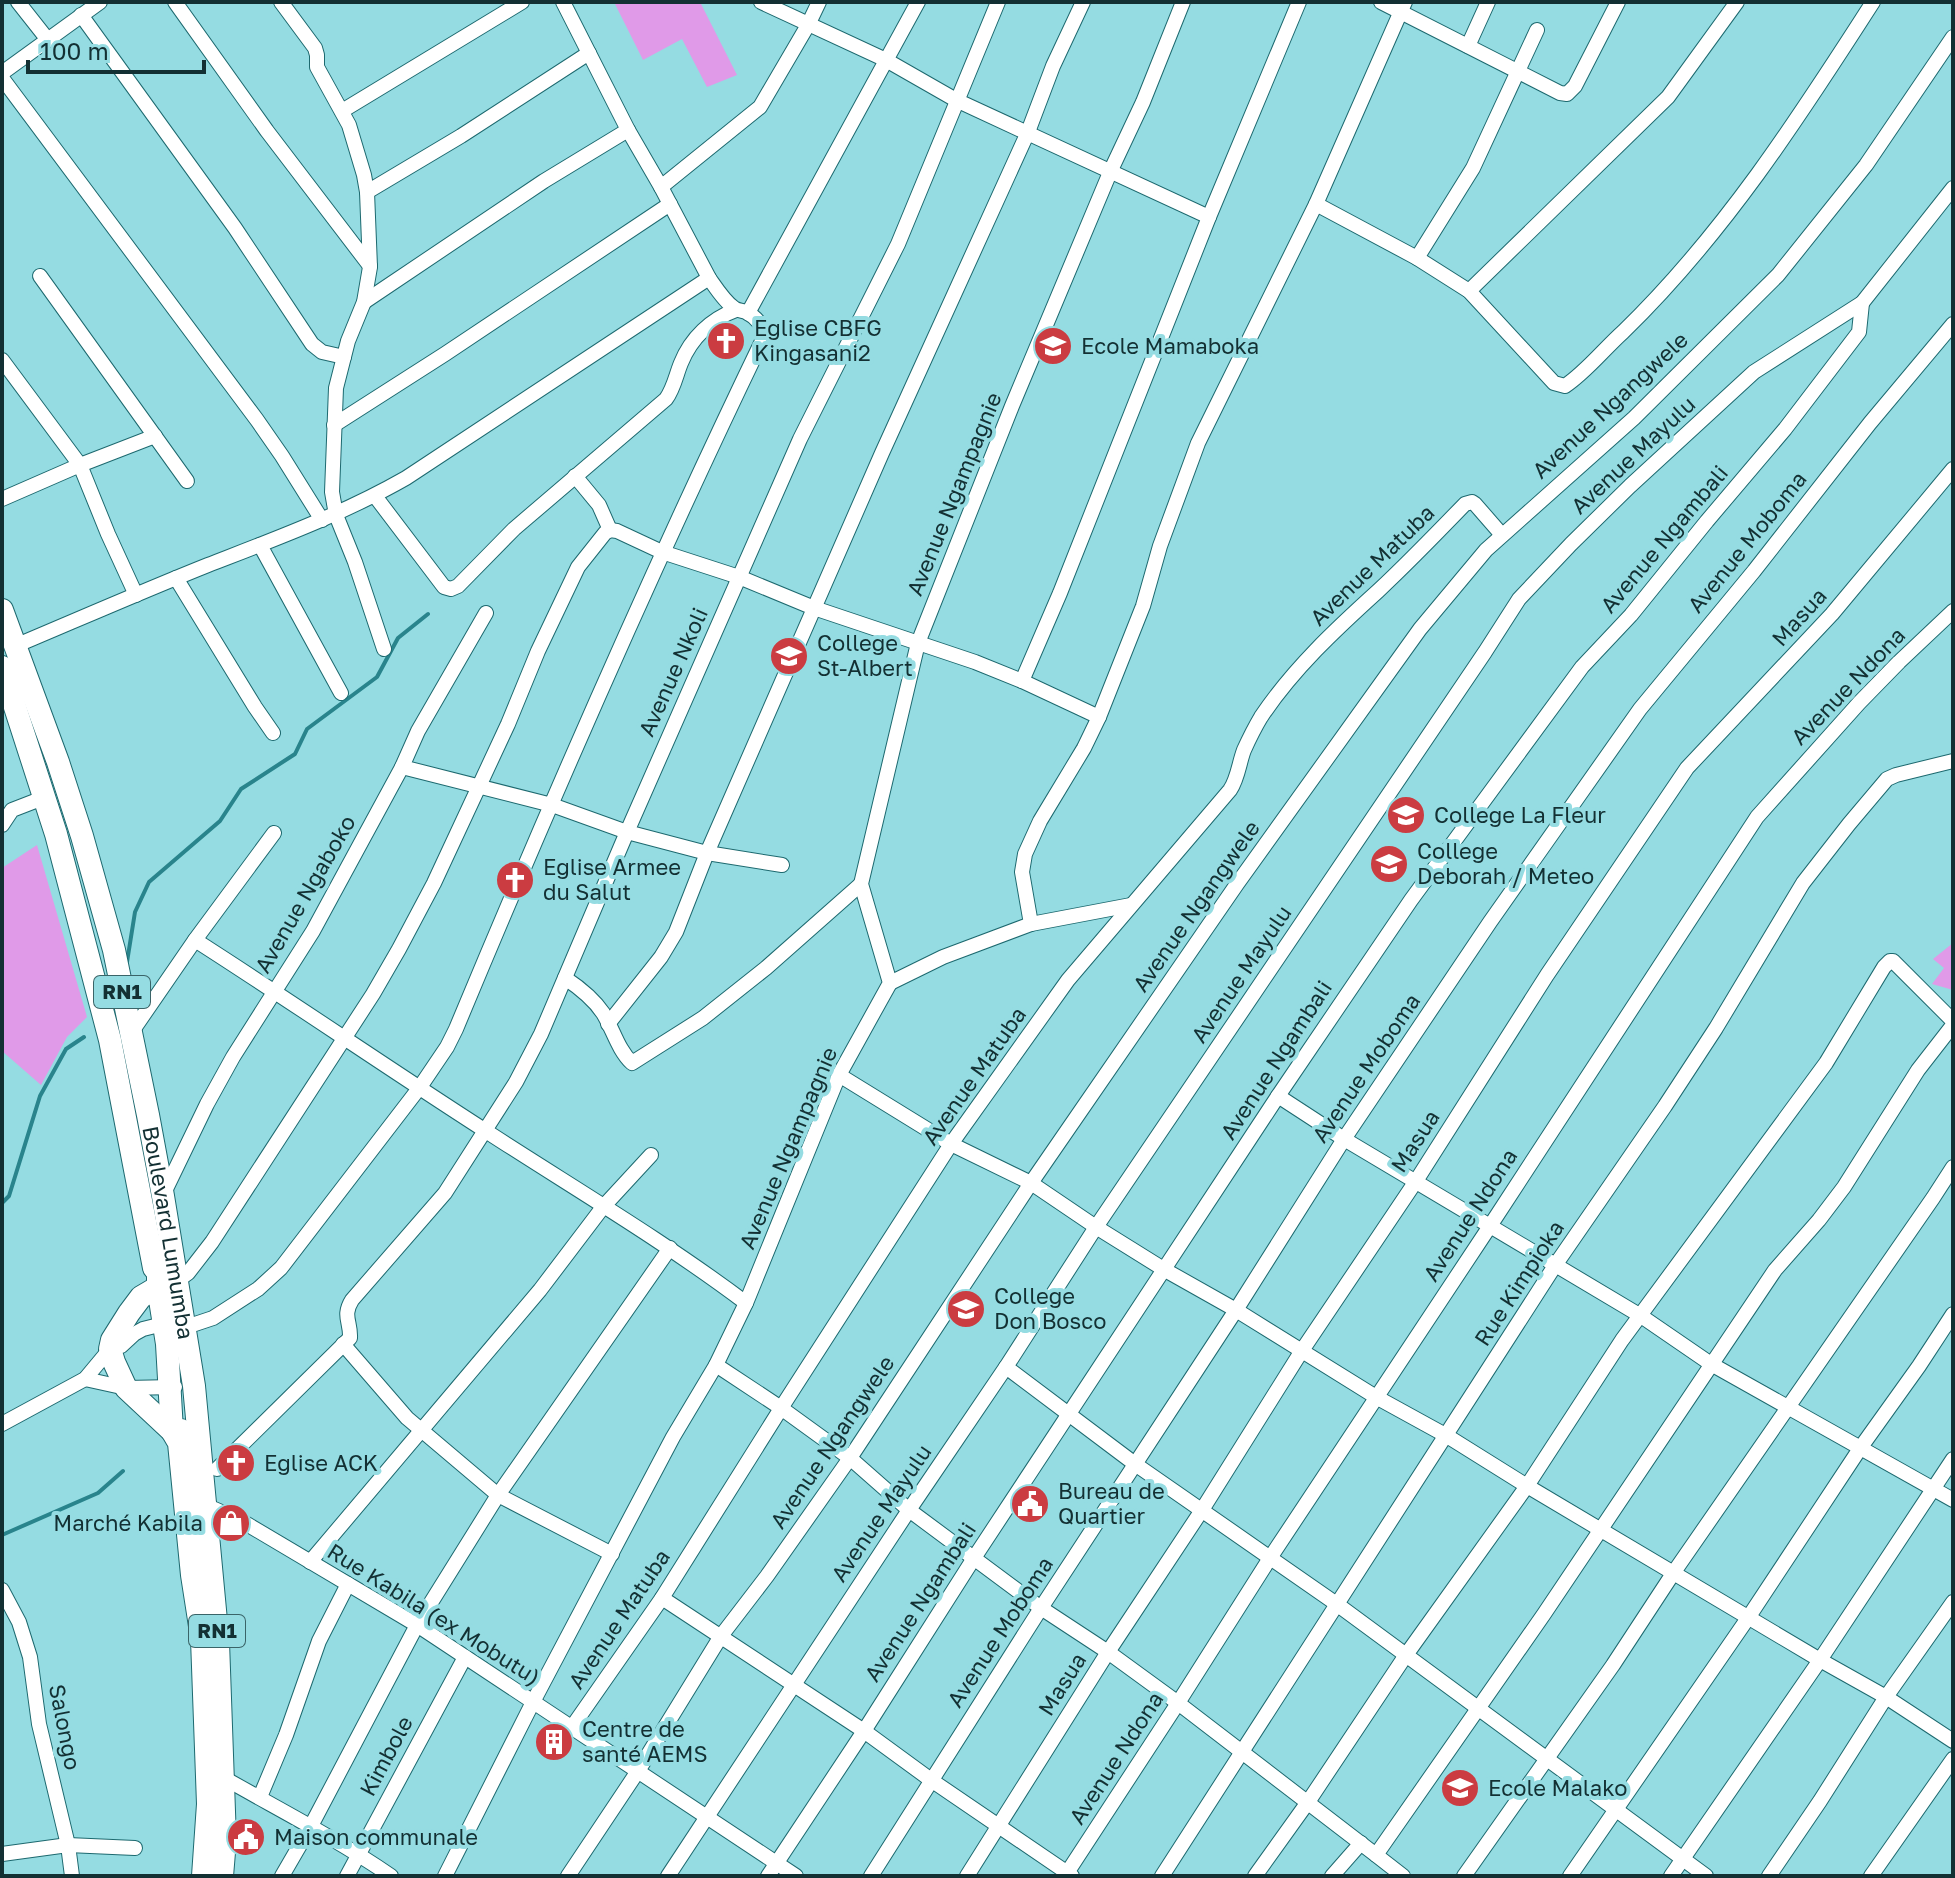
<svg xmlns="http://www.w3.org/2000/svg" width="1955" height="1878" viewBox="0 0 1955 1878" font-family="'Golos Text',sans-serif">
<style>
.green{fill:#e09ae8}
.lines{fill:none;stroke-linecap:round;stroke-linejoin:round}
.stream{stroke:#29848c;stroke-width:4}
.minor-casing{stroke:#1d696f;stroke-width:16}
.highway-casing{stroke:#1d696f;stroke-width:24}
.minor{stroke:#fff;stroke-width:14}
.highway{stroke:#fff;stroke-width:22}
.labels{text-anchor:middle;stroke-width:8;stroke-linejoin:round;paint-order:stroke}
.shield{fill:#95dce2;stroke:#3a6468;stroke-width:2}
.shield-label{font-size:20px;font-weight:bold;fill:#133033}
.poi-label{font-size:22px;fill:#133033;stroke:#95dce2;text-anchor:start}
.street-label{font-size:22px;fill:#133033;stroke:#95dce2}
</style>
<rect width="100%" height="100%" fill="#95dce2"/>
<g class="green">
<polygon points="614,2 700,2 737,75 707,87 682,39 643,60"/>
<polygon points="37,845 87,1017 67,1037 41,1085 2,1051 2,868"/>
<polygon points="1953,943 1953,990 1932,984 1944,968 1933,959"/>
</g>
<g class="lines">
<g class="stream">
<polyline points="127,962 135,912 149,882 220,821 241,789 295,754 307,729 377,677 398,638 428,614"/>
<polyline points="2,1203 9,1196 40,1096 66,1049 84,1037"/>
<polyline points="2,1535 98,1493 123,1471"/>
</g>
<g class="minor-casing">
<g id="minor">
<polyline points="18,2 48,40"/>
<polyline points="175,2 267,131 370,266"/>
<polyline points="281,2 315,48 317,55 317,67 349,125 364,175 367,192 370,267 364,302 348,341 336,388 332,492 336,515 355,562 384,649"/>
<polyline points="761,2 886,60 956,100 1209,217"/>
<polyline points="1381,2 1560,93 1567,94 1575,86 1618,2"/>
<polyline points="81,15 235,228 312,344 322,352 344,357"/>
<polyline points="1468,46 1488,2"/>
<polyline points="2,73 100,2"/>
<polyline points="2,78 257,420 282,456 322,520"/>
<polyline points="342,111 522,2"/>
<polyline points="661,187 760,107 808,25 819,2"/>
<polyline points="367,192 461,136 589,53"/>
<path d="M1316,204L1417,258L1469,291L1554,383L1565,386C1586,372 1604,349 1623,332C1723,235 1798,119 1873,2"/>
<polyline points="1417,258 1473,168 1537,30"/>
<polyline points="40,276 187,481"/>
<polyline points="1469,291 1668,97 1737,2"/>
<polyline points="364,302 544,181 628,130"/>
<polyline points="748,313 918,2"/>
<polyline points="2,360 80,465 108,534 136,595"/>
<polyline points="334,425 445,354 670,204"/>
<polyline points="575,476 599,505 610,530"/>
<path d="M375,496L444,587L451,589L458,586L514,529L666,399C674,388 676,375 681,363C691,338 711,319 736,310"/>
<polyline points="2,499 80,465 155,436"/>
<polyline points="610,530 617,531 662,552 739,577 814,608 975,662 1022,681 1099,717"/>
<polyline points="260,545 341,693"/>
<polyline points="176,578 255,707 273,733"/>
<path d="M15,646C79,619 143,591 208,565C275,539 343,514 406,478L709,278"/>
<polyline points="1022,681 1060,593 1209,217 1299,2"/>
<polyline points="402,767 552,805 627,832 707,853 782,865"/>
<polyline points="2,825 12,810 43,798"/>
<polyline points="1031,924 1022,872 1025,854 1040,821 1084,748 1099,717 1143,606 1160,546 1198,443 1316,204 1405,2"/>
<path d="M195,940C295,1004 392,1071 492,1135C577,1190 665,1242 746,1303"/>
<path d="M565,978C580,988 593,998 603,1013C613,1029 618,1050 632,1063L703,1018L766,968L861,884"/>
<polyline points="890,983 943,957 1031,924 1131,905"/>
<polyline points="608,1024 661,957 676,932 707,853 882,453 1028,132 1053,66 1083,2"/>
<polyline points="131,1033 195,940 274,833"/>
<polyline points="839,1075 951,1144 1031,1183 1096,1227 1165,1270 1236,1310 1376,1397 1447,1436 1527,1486 1820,1660 1886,1697 1953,1741"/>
<polyline points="1278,1096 1344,1139 1641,1316 1711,1364 1953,1500"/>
<polyline points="164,1193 207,1104 233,1057 313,931 402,767 418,731 486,613"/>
<polyline points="174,1283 188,1273 212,1242 373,994 399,949 434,883 508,724 538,651 578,567 605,533 610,530"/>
<polyline points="343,1344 407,1418 498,1495 612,1554"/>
<polyline points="716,1365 781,1408 850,1458 909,1510 1041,1608 1108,1652 1178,1703 1376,1855 1544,1614 1775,1270 1819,1220 1844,1187 1918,1070 1953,1025"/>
<polyline points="1006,1367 1135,1464 1338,1605 1706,1876"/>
<polyline points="85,1379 126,1388 175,1387"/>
<path d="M2,1424L85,1379L110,1349L121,1346L134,1334L143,1329L163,1324H195L213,1318L258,1289L281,1268L420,1087L447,1047L456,1029C553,796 654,565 764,337C765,327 756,317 746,312C742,310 738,311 734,308C724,301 716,288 709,278L661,187L628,130L563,2"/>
<path d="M217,1469L350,1338C351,1322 342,1316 352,1300L445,1193L516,1082L541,1034L627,832L800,439L898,244L998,2"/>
<polyline points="206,1501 212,1508 240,1520 417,1625 796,1876"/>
<polyline points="310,1562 540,1290 603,1207 651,1155"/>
<polyline points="2,1590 19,1622 30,1657 39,1724 68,1845 72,1876"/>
<polyline points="662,1598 864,1731 931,1780 1072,1876"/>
<path d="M572,1727L662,1598L785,1402L951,1144L1068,980L1230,790C1238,778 1239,763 1244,750C1249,739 1255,727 1261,717C1293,669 1336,629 1378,591C1408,563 1437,533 1465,504L1472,502L1475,504L1502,535"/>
<path d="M218,1778H224C280,1810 337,1839 391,1876"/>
<polyline points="260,1797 286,1735 319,1641 348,1584"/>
<polyline points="2,1854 68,1845 135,1848"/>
<polyline points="1376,1855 1403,1876"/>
<polyline points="282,1876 311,1826 417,1625 498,1495 670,1248"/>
<polyline points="347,1876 465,1657"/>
<polyline points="445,1876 533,1702 673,1437 716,1365 746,1303 839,1075 890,983 861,884 918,643 1012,406 1111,170 1143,102 1183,2"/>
<polyline points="568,1876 638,1771 721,1636 767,1576 850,1458 1031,1183 1237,884 1420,629 1486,550 1634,418 1778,275 1866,165 1953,37"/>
<polyline points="668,1876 909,1510 1006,1367 1096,1227 1485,652 1519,599 1571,544 1630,486 1754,372 1862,303 1953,188"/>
<polyline points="768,1876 864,1731 974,1558 1278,1096 1411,900 1582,667 1631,615 1707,521 1785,429 1859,332 1862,303"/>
<polyline points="871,1876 1041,1608 1236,1310 1344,1139 1490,922 1640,709 1754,571 1870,423 1953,324"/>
<polyline points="967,1876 1108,1652 1202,1510 1301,1352 1416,1181 1547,975 1687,768 1832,614 1953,469"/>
<polyline points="1065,1876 1178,1703 1270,1558 1490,1226 1757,817 1859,703 1899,662 1953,611"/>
<polyline points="1162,1876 1556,1264 1665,1106 1716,1028 1803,883 1849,824 1887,779 1896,775 1953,761"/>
<polyline points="1255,1876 1308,1802 1406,1655 1527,1486 1622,1340 1826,1063 1884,967 1890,961 1893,961 1953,1021"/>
<polyline points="1332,1876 1361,1843"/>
<polyline points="1464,1876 1613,1665 1674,1572 1933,1198 1953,1167"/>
<polyline points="1570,1876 1748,1618 1861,1447 1919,1366 1953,1314"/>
<polyline points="1671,1876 1820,1660 1953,1459"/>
<polyline points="1769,1876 1820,1801 1886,1697 1953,1602"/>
<polyline points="1871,1876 1953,1759"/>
</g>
</g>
<g class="highway-casing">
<g id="highway">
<path id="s1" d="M2,610L58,762L82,836L114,950L148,1115L163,1196L194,1386L218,1642L225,1840L222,1876"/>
<polyline points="2,667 56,834 110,1040 154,1268 158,1272 158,1287 167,1344 172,1431 179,1443 192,1575 202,1639 208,1804 203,1876"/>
<polyline points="158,1287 141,1297 129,1313 112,1340 110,1349 114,1362 126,1388 172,1431 181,1430"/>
</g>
</g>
<use href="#minor" class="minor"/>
<use href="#highway" class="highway"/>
</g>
<defs>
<g id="church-disc" transform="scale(2)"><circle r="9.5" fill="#cb3c41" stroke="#95dce2"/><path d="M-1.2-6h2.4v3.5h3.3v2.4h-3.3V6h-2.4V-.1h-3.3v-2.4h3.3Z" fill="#fff"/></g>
<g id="school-disc" transform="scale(2)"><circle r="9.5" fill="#cb3c41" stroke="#95dce2"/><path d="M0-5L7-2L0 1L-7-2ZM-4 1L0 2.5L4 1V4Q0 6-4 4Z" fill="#fff"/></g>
<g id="civic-disc" transform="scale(2)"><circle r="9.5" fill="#cb3c41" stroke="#95dce2"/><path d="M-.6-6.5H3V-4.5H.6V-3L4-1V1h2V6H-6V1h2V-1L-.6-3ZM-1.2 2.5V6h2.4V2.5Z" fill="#fff"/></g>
<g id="shop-disc" transform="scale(2)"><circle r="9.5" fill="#cb3c41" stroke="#95dce2"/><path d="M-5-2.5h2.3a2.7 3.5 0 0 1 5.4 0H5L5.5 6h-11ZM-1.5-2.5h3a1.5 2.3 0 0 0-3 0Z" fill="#fff"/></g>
<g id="building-disc" transform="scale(2)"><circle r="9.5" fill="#cb3c41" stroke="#95dce2"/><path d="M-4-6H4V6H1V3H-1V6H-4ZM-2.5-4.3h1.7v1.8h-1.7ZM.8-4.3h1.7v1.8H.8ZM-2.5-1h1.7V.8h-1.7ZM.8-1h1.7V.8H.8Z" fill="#fff"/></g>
</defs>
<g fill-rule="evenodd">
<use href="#church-disc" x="726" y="341"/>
<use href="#school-disc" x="1053" y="346"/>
<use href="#school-disc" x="789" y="656"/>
<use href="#school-disc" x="1406" y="815"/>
<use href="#school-disc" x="1389" y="864"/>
<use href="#church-disc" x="515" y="880"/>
<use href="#school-disc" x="966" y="1309"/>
<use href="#church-disc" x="236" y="1463"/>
<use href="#civic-disc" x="1030" y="1504"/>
<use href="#shop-disc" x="231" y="1523"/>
<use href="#building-disc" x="554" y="1742"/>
<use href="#school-disc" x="1460" y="1788"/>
<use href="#civic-disc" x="246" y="1837"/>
</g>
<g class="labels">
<g class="shield">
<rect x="94" y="976" width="56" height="32" rx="6"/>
<rect x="189" y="1615" width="56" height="32" rx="6"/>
</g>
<g class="shield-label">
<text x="122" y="999">RN1</text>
<text x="217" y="1638">RN1</text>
</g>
<g class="poi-label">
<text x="754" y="336">Eglise CBFG<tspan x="754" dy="25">Kingasani2</tspan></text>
<text x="1081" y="354">Ecole Mamaboka</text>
<text x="817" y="651">College<tspan x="817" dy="25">St-Albert</tspan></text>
<text x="1434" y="823">College La Fleur</text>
<text x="1417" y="859">College<tspan x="1417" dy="25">Deborah / Meteo</tspan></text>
<text x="543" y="875">Eglise Armee<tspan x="543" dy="25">du Salut</tspan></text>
<text x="994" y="1304">College<tspan x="994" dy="25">Don Bosco</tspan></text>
<text x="264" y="1471">Eglise ACK</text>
<text x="1058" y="1499">Bureau de<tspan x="1058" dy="25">Quartier</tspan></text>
<text x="203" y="1531" text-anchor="end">Marché Kabila</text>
<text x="582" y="1737">Centre de<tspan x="582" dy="25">santé AEMS</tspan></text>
<text x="1488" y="1796">Ecole Malako</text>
<text x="274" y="1845">Maison communale</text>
</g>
<g class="street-label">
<text transform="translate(1610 405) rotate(-43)" y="8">Avenue Ngangwele</text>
<text transform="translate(1633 455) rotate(-43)" y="8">Avenue Mayulu</text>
<text transform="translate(954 494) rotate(-68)" y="8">Avenue Ngampagnie</text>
<text transform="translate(1664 539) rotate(-50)" y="8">Avenue Ngambali</text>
<text transform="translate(1747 542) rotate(-51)" y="8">Avenue Moboma</text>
<text transform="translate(1372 565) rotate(-44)" y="8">Avenue Matuba</text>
<text transform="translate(1799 617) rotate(-48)" y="8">Masua</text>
<text transform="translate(673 672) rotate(-66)" y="8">Avenue Nkoli</text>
<text transform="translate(1848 686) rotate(-46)" y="8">Avenue Ndona</text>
<text transform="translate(305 894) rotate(-60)" y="8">Avenue Ngaboko</text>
<text transform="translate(1196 906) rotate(-55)" y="8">Avenue Ngangwele</text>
<text transform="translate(1241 974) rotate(-56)" y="8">Avenue Mayulu</text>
<text transform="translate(1276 1060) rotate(-57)" y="8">Avenue Ngambali</text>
<text transform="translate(1366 1068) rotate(-56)" y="8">Avenue Moboma</text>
<text transform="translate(974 1076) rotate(-55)" y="8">Avenue Matuba</text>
<text transform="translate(1415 1141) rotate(-57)" y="8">Masua</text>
<text transform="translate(788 1148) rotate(-67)" y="8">Avenue Ngampagnie</text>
<text transform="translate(1470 1215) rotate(-57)" y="8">Avenue Ndona</text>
<text dy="8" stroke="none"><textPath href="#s1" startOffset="646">Boulevard Lumumba</textPath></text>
<text transform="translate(1519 1283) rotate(-57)" y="8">Rue Kimpioka</text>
<text transform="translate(832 1442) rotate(-56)" y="8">Avenue Ngangwele</text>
<text transform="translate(881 1513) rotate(-56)" y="8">Avenue Mayulu</text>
<text transform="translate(920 1602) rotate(-57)" y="8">Avenue Ngambali</text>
<text transform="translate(434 1614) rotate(32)" y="8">Rue Kabila (ex Mobutu)</text>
<text transform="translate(619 1619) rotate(-56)" y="8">Avenue Matuba</text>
<text transform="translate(1000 1632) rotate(-57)" y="8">Avenue Moboma</text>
<text transform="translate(1062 1684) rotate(-58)" y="8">Masua</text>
<text transform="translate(65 1727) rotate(79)" y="8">Salongo</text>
<text transform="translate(386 1756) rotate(-62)" y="8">Kimbole</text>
<text transform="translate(1116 1758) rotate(-57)" y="8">Avenue Ndona</text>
</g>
</g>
<rect width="1955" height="1878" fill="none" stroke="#133033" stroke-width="8"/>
<path d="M28 60v12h176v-12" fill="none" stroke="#133033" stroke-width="4"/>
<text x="40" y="60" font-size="24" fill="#133033" stroke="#95dce2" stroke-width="6" paint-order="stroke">100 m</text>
</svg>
